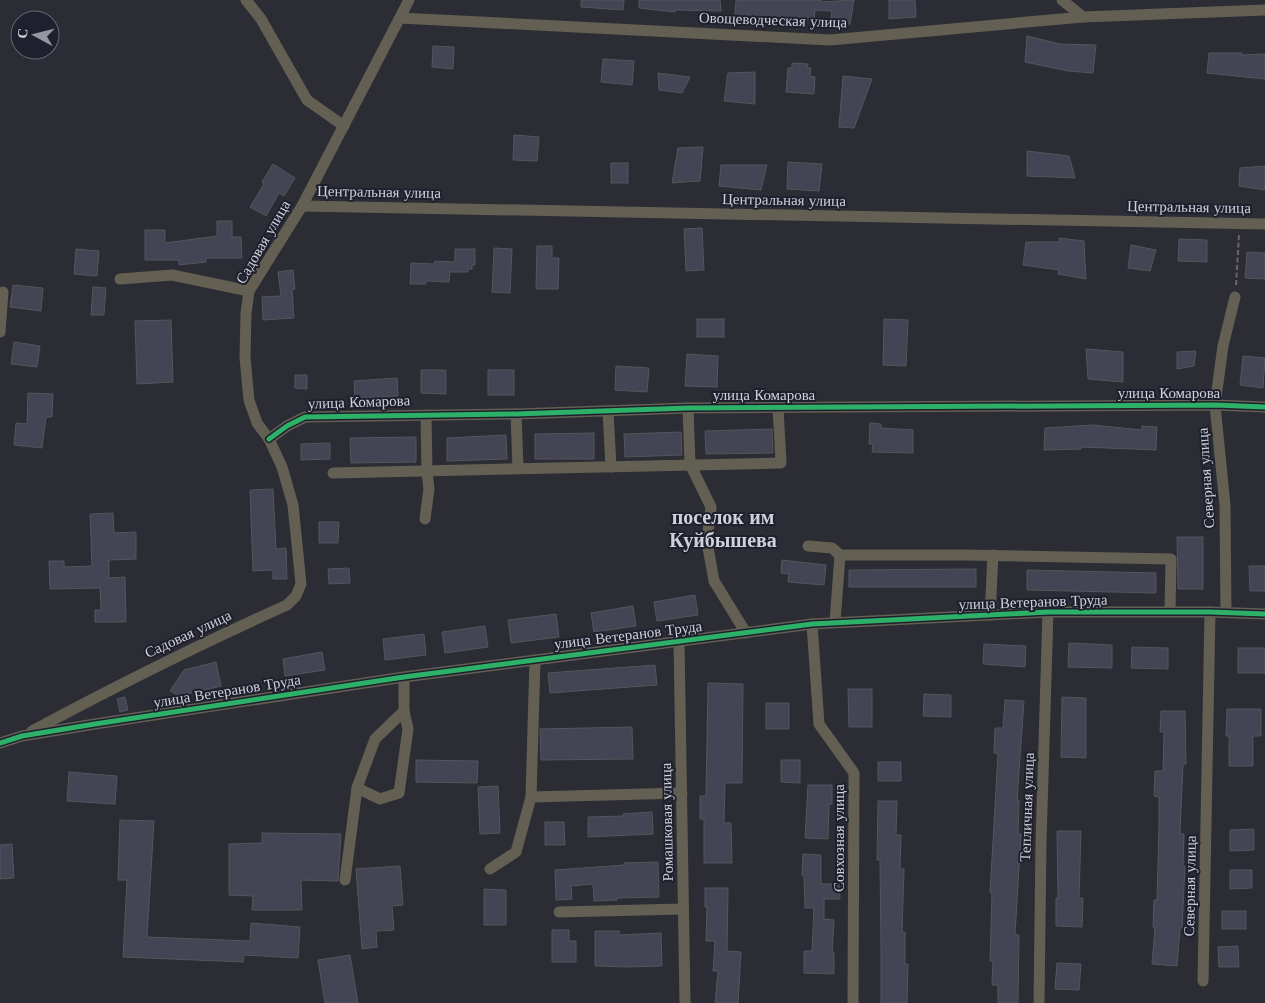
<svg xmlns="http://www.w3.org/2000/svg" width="1265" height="1003" viewBox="0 0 1265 1003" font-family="'Libre Baskerville',serif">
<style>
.building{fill:#444454;stroke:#55555c}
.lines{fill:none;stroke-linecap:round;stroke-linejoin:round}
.path{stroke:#68665f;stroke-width:2;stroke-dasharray:5 2.5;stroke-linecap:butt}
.minor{stroke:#636053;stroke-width:11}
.cycleway-casing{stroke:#1e202d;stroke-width:8}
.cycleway{stroke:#2db169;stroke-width:5}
.labels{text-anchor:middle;stroke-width:4;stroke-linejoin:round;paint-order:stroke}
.street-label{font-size:15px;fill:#d0d1da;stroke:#1e202d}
.district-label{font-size:20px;font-weight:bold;fill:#d0d1da;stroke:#1e202d}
</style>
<rect width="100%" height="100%" fill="#2c2c34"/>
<g class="building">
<polygon points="581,0 624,0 623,10 581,7"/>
<polygon points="639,0 720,0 721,11 675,10 675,12 639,8"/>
<polygon points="736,0 821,0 821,2 854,0 850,24 830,23 832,11 815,10 814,21 781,19 781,17 735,16"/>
<polygon points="889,0 915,0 916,17 889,19"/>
<polygon points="1027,36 1060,44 1096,45 1093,73 1068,71 1025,62"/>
<polygon points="433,46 454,47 453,69 432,67"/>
<polygon points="1209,53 1242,53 1241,55 1265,54 1265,79 1207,73"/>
<polygon points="603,59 634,61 632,85 601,82"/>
<polygon points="792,63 808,64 807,68 811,68 810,76 815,77 814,94 786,92 788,68 792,68"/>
<polygon points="755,72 755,104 724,101 728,73"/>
<polygon points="658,73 690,77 682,93 659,90"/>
<polygon points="843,76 872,79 854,128 839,127"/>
<polygon points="514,135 539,137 537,161 513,160"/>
<polygon points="703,147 700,181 672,183 678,148"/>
<polygon points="1027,151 1069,156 1075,178 1027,176"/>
<polygon points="788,162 822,164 819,191 787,189"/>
<rect x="611" y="163" width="17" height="20"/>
<polygon points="273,164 295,178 284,196 279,193 266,216 250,207 264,184 262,182"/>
<polygon points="721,165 767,165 761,190 719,186"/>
<polygon points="1265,166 1265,190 1239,186 1240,168"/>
<polygon points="217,221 232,221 232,237 241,237 242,258 206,258 206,262 179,265 179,260 145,260 145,230 165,230 165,243 217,236"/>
<polygon points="702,228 704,270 686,271 684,229"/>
<polygon points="1059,238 1084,241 1086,279 1058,274 1059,270 1023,265 1026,242 1059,242"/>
<polygon points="1179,239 1207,240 1207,262 1178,261"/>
<polygon points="1131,245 1156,250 1150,271 1128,268"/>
<polygon points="537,246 552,246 552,258 559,258 558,289 536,289"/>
<polygon points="494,248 512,249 510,293 492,292"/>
<polygon points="76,249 99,251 97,276 74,274"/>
<polygon points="455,249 475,249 475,265 472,265 472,269 468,269 468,272 450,272 449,282 426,281 426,284 410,284 411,263 434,264 435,261 455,262"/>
<polygon points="1247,252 1265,253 1265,279 1245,278"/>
<polygon points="293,270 295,289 292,290 294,318 263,320 262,297 281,296 278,272"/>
<polygon points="13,285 43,288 41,311 10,307"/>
<polygon points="93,287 106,288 104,315 91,315"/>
<rect x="697" y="319" width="27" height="18"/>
<polygon points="884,319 908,320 906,366 883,365"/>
<polygon points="171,320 173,382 137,384 135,321"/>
<polygon points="14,342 40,346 37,367 11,364"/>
<polygon points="1086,349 1123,352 1123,382 1088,379"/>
<polygon points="1196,351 1194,366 1177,369 1177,352"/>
<polygon points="687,354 718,356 717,387 685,386"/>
<polygon points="1243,356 1265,358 1263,388 1240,385"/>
<polygon points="616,366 649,368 647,392 615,390"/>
<polygon points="421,370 446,370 446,394 421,393"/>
<rect x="488" y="370" width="26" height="25"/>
<polygon points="295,375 307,375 307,389 295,388"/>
<polygon points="397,378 398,396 355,398 354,381"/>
<polygon points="28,393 53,394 52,417 46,417 42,448 14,445 16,423 27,424"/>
<polygon points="870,423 881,424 881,428 913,430 913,453 872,452 873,444 869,444"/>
<polygon points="1093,425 1142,430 1142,426 1157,427 1156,450 1081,447 1081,449 1044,450 1045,428"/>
<polygon points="772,429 773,453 706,454 705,431"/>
<polygon points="681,432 682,455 625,457 624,434"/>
<polygon points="594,433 594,459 535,459 535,434"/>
<polygon points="506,435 507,459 447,461 447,438"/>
<polygon points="416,437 416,462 351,463 350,438"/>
<polygon points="330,443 330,459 301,460 301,444"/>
<polygon points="273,489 276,549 286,548 287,579 273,579 273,570 253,571 250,490"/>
<polygon points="113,513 114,533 136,532 136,559 109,560 109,578 125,577 126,622 95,622 95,610 101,610 100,588 50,589 49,561 64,561 64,567 92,566 90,514"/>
<polygon points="319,522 339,522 338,543 319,543"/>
<polygon points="1177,537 1203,537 1203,589 1178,589"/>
<polygon points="782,560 826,565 824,585 788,582 789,574 781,573"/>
<polygon points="1249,566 1265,566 1265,591 1250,591"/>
<polygon points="349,568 350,583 329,584 328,569"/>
<polygon points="976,569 976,587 849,587 849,570"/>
<polygon points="1027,570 1156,573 1156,593 1027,590"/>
<polygon points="695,595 698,615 657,621 654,602"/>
<polygon points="633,606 636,626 594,632 591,613"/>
<polygon points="556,614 559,637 511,643 508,620"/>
<polygon points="485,626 488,647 445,653 442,632"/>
<polygon points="424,634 426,655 385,660 383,639"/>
<polygon points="1069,643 1112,645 1112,668 1068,667"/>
<polygon points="984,644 1026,646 1025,667 983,664"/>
<polygon points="1132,647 1168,648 1168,669 1131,668"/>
<rect x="1238" y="648" width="27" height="25"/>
<polygon points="322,652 325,670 285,676 283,659"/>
<polygon points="216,662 221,686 179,696 170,691 184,670"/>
<polygon points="655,665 657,685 550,693 548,673"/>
<polygon points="708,683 743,684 742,783 725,783 724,823 731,823 732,863 704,863 704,819 700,819 700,796 706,796"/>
<polygon points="848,689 872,689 872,727 849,727"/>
<polygon points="924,694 951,695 951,717 923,716"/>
<polygon points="125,697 128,710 120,712 117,699"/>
<polygon points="1062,697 1086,698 1086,758 1061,757"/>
<polygon points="1005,700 1024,701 1017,800 1019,800 1018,834 1021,834 1015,935 1019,935 1018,1003 998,1003 998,985 992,985 993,961 990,961 992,893 990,893 998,754 994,753 995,728 1003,728"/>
<rect x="766" y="703" width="23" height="26"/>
<polygon points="1227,709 1261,709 1261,736 1253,736 1253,766 1229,766 1229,736 1226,736"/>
<polygon points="1161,711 1185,711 1186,764 1183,764 1180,834 1184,834 1183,866 1185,866 1182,928 1180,928 1177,966 1152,964 1155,927 1153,927 1154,900 1157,900 1159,827 1159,797 1154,796 1155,771 1163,771 1164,732 1160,732"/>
<polygon points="632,727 633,759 541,760 540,729"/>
<polygon points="416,760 478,761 477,783 416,782"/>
<polygon points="781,760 800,760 800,783 781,782"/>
<rect x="878" y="762" width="23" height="19"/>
<polygon points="69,772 117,776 115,804 67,801"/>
<polygon points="808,785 832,785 832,804 829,804 828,839 805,838"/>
<polygon points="498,786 500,833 480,834 478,787"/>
<polygon points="878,801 897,801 896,835 901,835 900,869 904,869 902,932 905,932 905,964 908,964 907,1003 881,1003 881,949 880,860 877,860"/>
<polygon points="652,812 653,834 588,837 588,817 623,816 623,814"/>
<polygon points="120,820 154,821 147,937 250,941 251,923 300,927 298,958 244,955 243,962 123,957 127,880 118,880"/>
<polygon points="545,822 564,822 565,845 545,845"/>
<polygon points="1254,829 1254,850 1230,851 1230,830"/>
<polygon points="1057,831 1081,831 1079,898 1083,898 1082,927 1056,926 1056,898 1058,898"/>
<polygon points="262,833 341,834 338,881 301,880 302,910 252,910 253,896 229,895 229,844 262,843"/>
<polygon points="12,844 14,878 0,879 0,845"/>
<polygon points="803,854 821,855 821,884 839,884 840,899 824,899 824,919 834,920 832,952 834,952 834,974 804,973 804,951 812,951 814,908 805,908 804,876 802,875"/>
<polygon points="658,862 659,897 617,898 617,900 594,901 593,884 571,886 572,899 556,900 555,870 624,865 624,863"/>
<polygon points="400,866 403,905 392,906 394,930 376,931 377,947 362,949 356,869"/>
<polygon points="1230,870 1252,870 1252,888 1230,889"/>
<polygon points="705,888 728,888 727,951 741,952 738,1003 715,1003 718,971 713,971 715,941 706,941 707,907 705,907"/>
<polygon points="484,889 506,890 506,925 484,925"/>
<rect x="1222" y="911" width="24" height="18"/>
<polygon points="552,930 569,930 569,941 576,941 576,962 552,962"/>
<polygon points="595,931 619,931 619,935 661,933 662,966 627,967 595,966"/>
<polygon points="1238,946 1239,967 1219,967 1218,947"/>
<polygon points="350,955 358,1003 325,1003 318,960"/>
<polygon points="1057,963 1081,964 1079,990 1055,989"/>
</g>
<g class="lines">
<polyline class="path" points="1236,285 1239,235"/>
<g class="minor">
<polyline points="246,0 261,19 307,100 344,126"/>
<polyline points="1062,0 1083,17"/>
<polyline points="400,18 830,40 1083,17 1265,10"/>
<polyline points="302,206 1265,224"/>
<polyline points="120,279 172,275 249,291"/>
<polyline points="0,332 3,292"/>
<polyline points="688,408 690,464 711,507 707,542 714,581 746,633"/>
<polyline points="608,411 611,467"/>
<polyline points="516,414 518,468"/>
<polyline points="269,439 287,426 305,417 516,414 688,408 1215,405 1265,407"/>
<polyline points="333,473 781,463 778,408"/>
<polyline points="425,519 429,489 427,472 426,415"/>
<polyline points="808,546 832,548 840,555"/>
<polyline points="1226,612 1225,505 1215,405 1223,346 1235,297"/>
<polyline points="990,615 993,555"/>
<polyline points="835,622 840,555 965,555 1171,559 1170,611"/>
<polyline points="812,624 819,724 854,773 853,1003"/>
<polyline points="679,641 685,1003"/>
<path d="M32,731C116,686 200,644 287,605L296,596L301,584L293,505L282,467L269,439L257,423L249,400L245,358L246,313L249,291L302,206L409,0"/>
<polyline points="0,743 22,736 95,724 404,677 812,624 1048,612 1210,612 1265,614"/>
<polyline points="357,788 380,799 399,793 408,729 404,711"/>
<polyline points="531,797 682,793"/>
<polyline points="490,869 516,852 531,797 535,660"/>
<polyline points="345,880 357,788 375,739 404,711 404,677"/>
<polyline points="559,912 683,909"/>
<polyline points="1203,981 1210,612"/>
<polyline points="1039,1003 1041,842 1048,612"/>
</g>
<g class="cycleway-casing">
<g id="cycleway">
<polyline points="269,439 287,426 305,417 516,414 688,408 1215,405 1265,407"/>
<polyline points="0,743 22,736 95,724 404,677 812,624 1048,612 1210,612 1265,614"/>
</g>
</g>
<use href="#cycleway" class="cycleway"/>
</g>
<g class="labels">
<g class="street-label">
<text transform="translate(773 20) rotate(2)" y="5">Овощеводческая улица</text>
<text transform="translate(379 192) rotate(1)" y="5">Центральная улица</text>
<text transform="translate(784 200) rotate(1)" y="5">Центральная улица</text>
<text transform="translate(1189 207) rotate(1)" y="5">Центральная улица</text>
<text transform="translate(263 242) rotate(-60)" y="5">Садовая улица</text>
<text x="1169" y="398">улица Комарова</text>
<text x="764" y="400">улица Комарова</text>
<text transform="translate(359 402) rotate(-2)" y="5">улица Комарова</text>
<text transform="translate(1206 478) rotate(-94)" y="5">Северная улица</text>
<text transform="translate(1033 602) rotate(-2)" y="5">улица Ветеранов Труда</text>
<text transform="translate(188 634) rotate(-25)" y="5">Садовая улица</text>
<text transform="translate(628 635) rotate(-7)" y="5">улица Ветеранов Труда</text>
<text transform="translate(227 691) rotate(-9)" y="5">улица Ветеранов Труда</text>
<text transform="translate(1027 807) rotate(-88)" y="5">Тепличная улица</text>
<text transform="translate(667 822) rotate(-91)" y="5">Ромашковая улица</text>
<text transform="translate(839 838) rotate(-90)" y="5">Совхозная улица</text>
<text transform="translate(1190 886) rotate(-89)" y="5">Северная улица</text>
</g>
<g class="district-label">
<text x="723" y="524">поселок им<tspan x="723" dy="23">Куйбышева</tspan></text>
</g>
</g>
<g transform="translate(35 35) rotate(277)"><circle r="24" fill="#1e202d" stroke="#656772"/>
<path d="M0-4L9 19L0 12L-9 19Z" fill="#9797a0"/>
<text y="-8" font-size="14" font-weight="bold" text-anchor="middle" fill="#d0d1da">С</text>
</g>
</svg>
